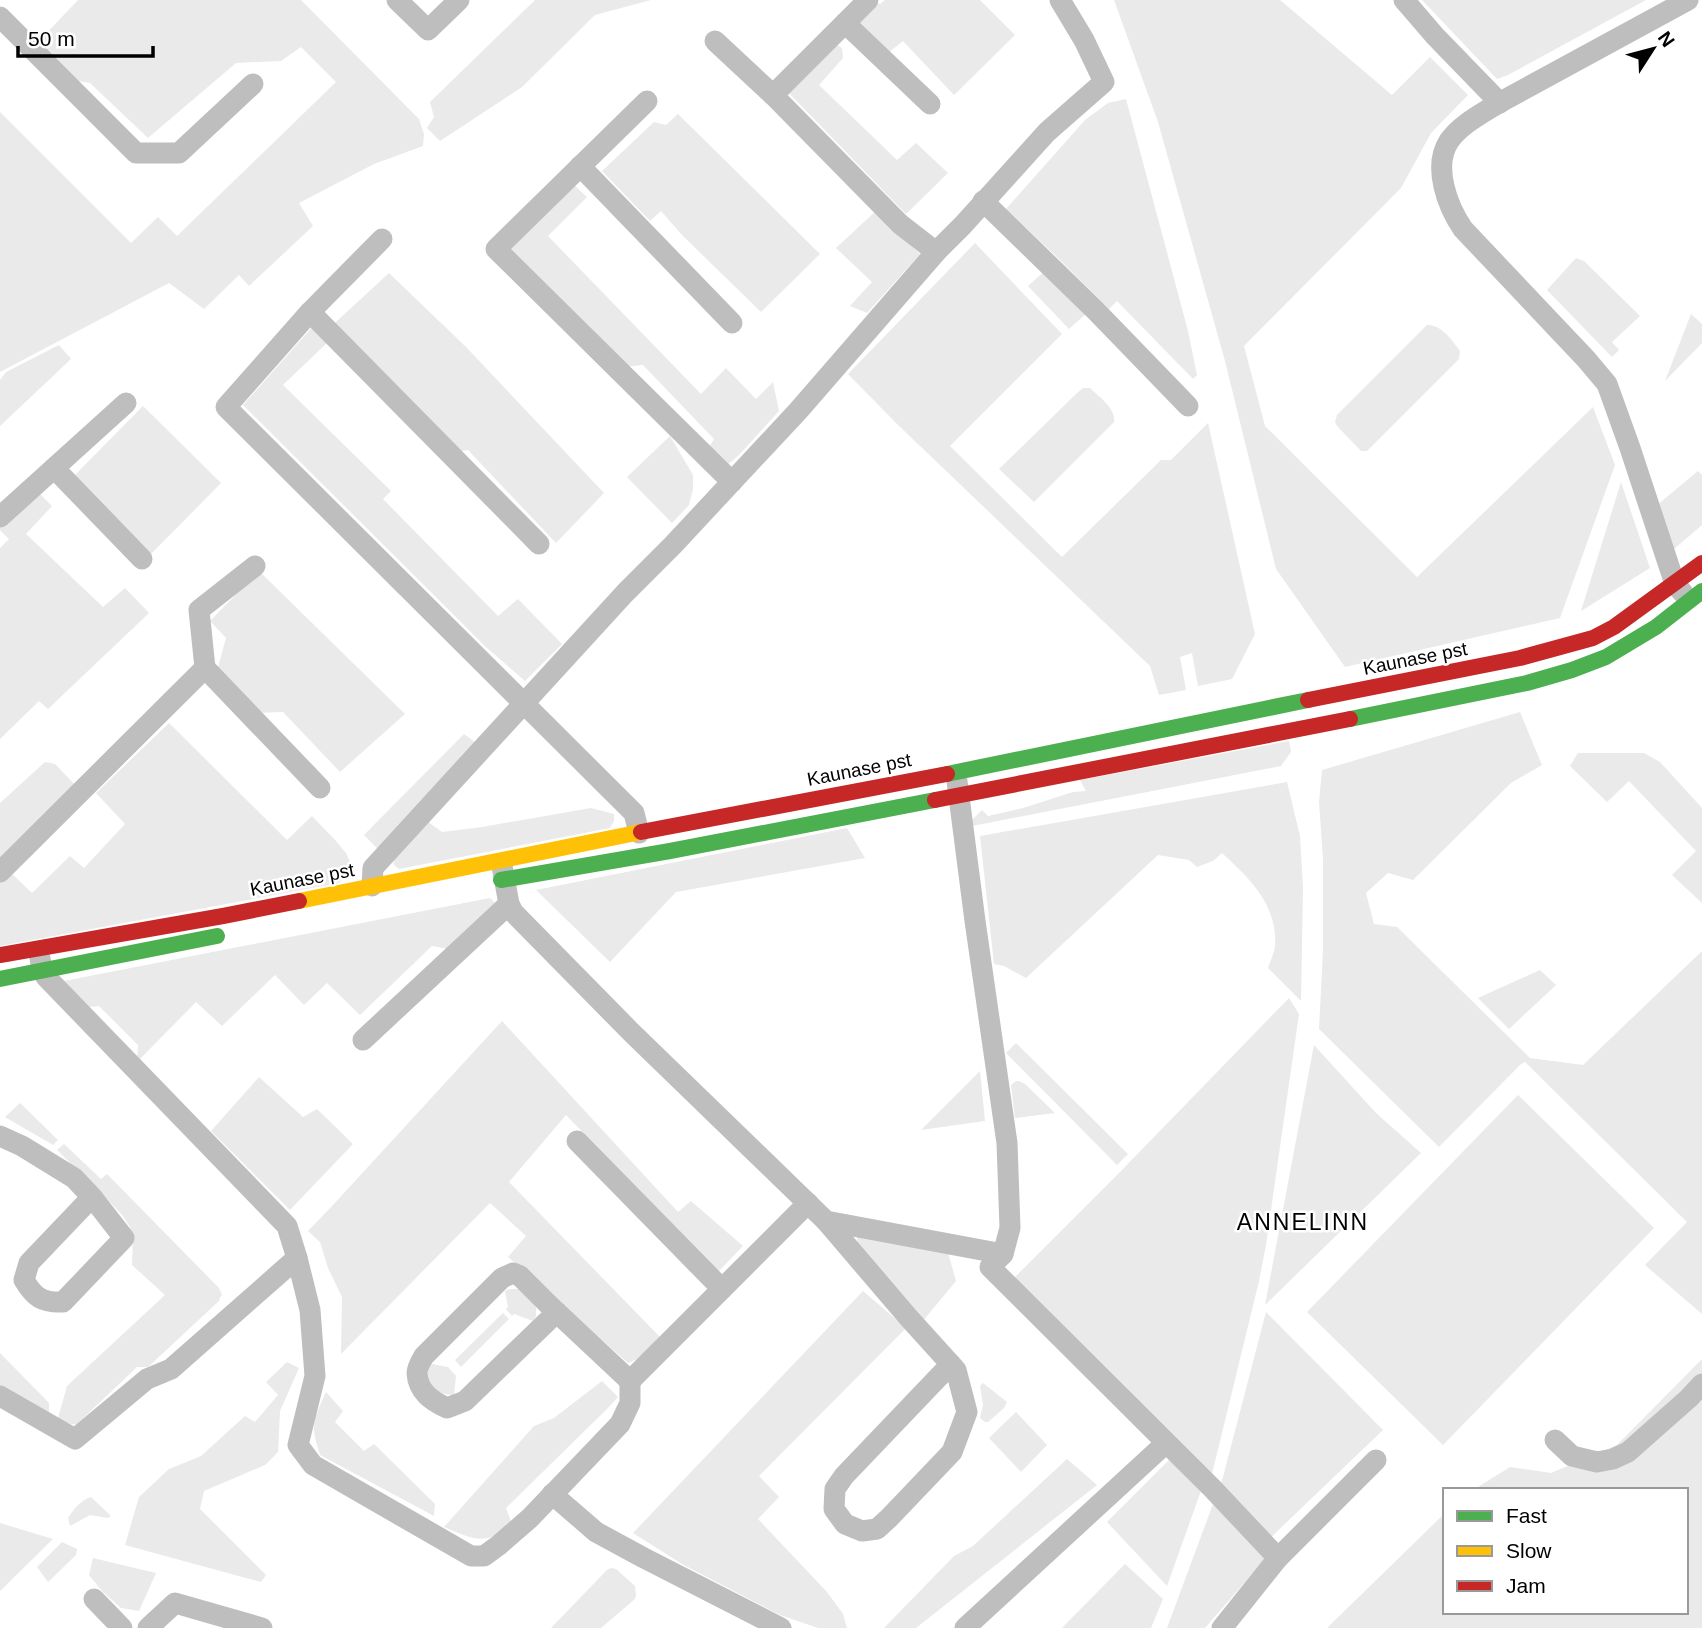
<svg xmlns="http://www.w3.org/2000/svg" width="1702" height="1628" viewBox="0 0 1702 1628" font-family="Helvetica,sans-serif">
<style>
.green{fill:#eaeaea}
.lines{fill:none;stroke-linecap:round;stroke-linejoin:round}
.street{stroke:#bebebe;stroke-width:21}
.fast{stroke:#4caf50;stroke-width:16}
.slow{stroke:#ffc107;stroke-width:16}
.jam{stroke:#c62828;stroke-width:16}
.labels{text-anchor:middle;stroke-width:5;stroke-linejoin:round;paint-order:stroke}
.street-label{font-size:19px;fill:#000;stroke:#fff}
.quarter-label{font-size:23px;letter-spacing:2px;fill:#000;stroke:#fff}
</style>
<rect width="100%" height="100%" fill="#fff"/>
<g class="green">
<polygon points="78,0 301,0 419,119 424,134 423,146 374,164 299,203 313,226 249,286 239,275 204,309 169,283 0,372 0,112 131,243 158,217 177,236 336,82 301,47 281,61 236,63 148,138 90,83 73,80 37,43"/>
<polygon points="535,0 651,0 595,15 522,87 440,141 427,128 434,117 430,102"/>
<polygon points="860,0 880,4 885,0 980,0 1015,35 954,95 903,41 884,56 844,16"/>
<polygon points="1114,0 1280,0 1392,95 1430,57 1468,95 1431,133 1401,188 1244,346 1265,426 1417,577 1593,407 1615,465 1560,618 1345,667 1276,569 1225,361 1158,122"/>
<polygon points="1422,0 1646,0 1508,75 1497,79"/>
<polygon points="837,45 842,48 843,58 819,85 897,160 916,143 948,173 906,214 786,90"/>
<polygon points="1126,99 1188,331 1197,375 1193,379 1117,301 1109,309 1058,258 1006,209 1085,120 1108,103"/>
<polygon points="678,114 820,254 761,312 682,235 661,211 650,221 602,171 654,122 666,125"/>
<polygon points="573,184 587,197 548,236 701,394 726,368 756,399 773,382 779,411 738,456 726,466 704,456 714,439 643,365 624,367 508,250"/>
<polygon points="878,209 890,227 920,254 867,313 850,306 872,282 836,248"/>
<polygon points="975,243 1062,334 950,446 1062,557 1161,460 1171,460 1208,423 1255,634 1232,679 1198,686 1192,653 1180,657 1186,690 1159,695 1150,666 896,423 848,374"/>
<polygon points="1576,258 1584,261 1640,316 1612,342 1619,350 1612,357 1547,290"/>
<polygon points="1047,269 1088,312 1069,329 1028,286"/>
<polygon points="389,273 466,347 604,493 556,543 468,450 444,454 330,340 283,385 391,491 383,499 498,616 518,599 562,644 525,681 486,647 243,405 315,324 324,333"/>
<polygon points="1691,314 1702,324 1702,343 1665,381"/>
<path d="M1427,325C1441,324 1452,340 1460,351L1459,359L1367,451H1361L1337,426L1335,422L1337,415Z"/>
<polygon points="59,345 71,359 0,426 0,380 6,372"/>
<path d="M1083,388H1090C1099,397 1116,408 1114,422L1034,502L999,469L1076,394Z"/>
<polygon points="143,406 221,483 151,554 73,477"/>
<polygon points="670,436 693,475 693,489 689,505 672,523 627,477"/>
<polygon points="1698,471 1702,475 1702,525 1674,549 1656,506"/>
<polygon points="1621,482 1650,568 1581,611"/>
<polygon points="40,494 52,506 26,534 103,607 125,588 149,613 48,709 39,701 0,739 0,548 9,539 0,530 0,526"/>
<polygon points="259,571 405,714 340,772 283,712 256,713 217,671 226,638 210,621"/>
<polygon points="1520,712 1542,765 1511,783 1413,880 1388,873 1366,893 1374,924 1397,927 1530,1058 1583,1065 1702,951 1702,1314 1645,1265 1687,1222 1525,1062 1521,1064 1439,1147 1319,1029 1323,950 1323,860 1319,802 1322,770"/>
<polygon points="169,723 287,840 312,816 336,841 346,853 351,864 345,876 339,883 0,946 0,881 9,871 32,893 70,856 84,868 125,824 96,793"/>
<polygon points="464,734 476,743 382,853 364,835"/>
<polygon points="1289,741 1291,752 1281,766 972,826 972,820 982,810 988,816 1023,808 1073,792 1086,791 1080,780"/>
<polygon points="1578,753 1644,753 1660,762 1702,808 1702,903 1672,875 1696,851 1629,781 1607,802 1570,766"/>
<polygon points="45,762 55,764 76,786 0,858 0,803"/>
<path d="M1287,782L1300,836L1303,888L1301,1001L1268,968C1270,961 1274,954 1275,947C1278,905 1250,879 1222,853L1213,861L1197,867L1189,860L1158,855L1026,978L1004,966L994,964L980,836Z"/>
<polygon points="591,808 614,814 614,821 610,828 399,869 394,865 393,856 427,821 442,832 482,827"/>
<polygon points="847,828 865,858 676,892 610,962 536,890"/>
<polygon points="490,898 496,904 454,950 432,946 360,1015 327,983 304,1005 275,975 222,1026 196,1002 137,1062 138,1045 99,1006 64,1010 59,982"/>
<polygon points="1540,970 1556,985 1509,1029 1478,998"/>
<polygon points="1289,998 1299,1014 1266,1245 1259,1281 1211,1478 1014,1278 1119,1173"/>
<polygon points="502,1021 678,1212 691,1201 743,1246 718,1272 566,1115 509,1182 661,1338 643,1357 628,1363 508,1257 526,1236 490,1203 341,1354 342,1297 328,1268 320,1242 308,1231 333,1205"/>
<polygon points="1016,1043 1128,1154 1117,1165 1006,1053"/>
<polygon points="1314,1045 1376,1113 1421,1153 1265,1305"/>
<polygon points="980,1071 985,1121 921,1130"/>
<polygon points="259,1077 303,1117 317,1109 353,1144 290,1210 211,1131"/>
<polygon points="1016,1081 1019,1081 1025,1084 1055,1113 1015,1118 1011,1085"/>
<polygon points="1518,1095 1654,1228 1443,1445 1307,1312"/>
<polygon points="20,1103 58,1140 53,1145 5,1117"/>
<path d="M64,1144L101,1179L107,1174L219,1288L222,1295L219,1299L220,1300L148,1367H137L77,1424C72,1425 62,1423 58,1418L67,1386L165,1295L132,1265L133,1237L130,1227L123,1216L106,1198L57,1150Z"/>
<polygon points="856,1228 947,1249 956,1281 922,1322 858,1246"/>
<polygon points="510,1289 521,1289 536,1307 536,1316 533,1321 514,1314 512,1316 506,1309 508,1307 505,1291"/>
<polygon points="863,1291 906,1328 759,1476 779,1497 758,1519 827,1592 843,1614 847,1628 818,1628 780,1615 682,1564 633,1533"/>
<polygon points="1266,1312 1383,1430 1267,1541 1264,1560 1205,1628 1167,1628 1223,1477"/>
<polygon points="503,1313 509,1319 461,1367 455,1360"/>
<polygon points="0,1353 49,1403 49,1416 0,1390"/>
<polygon points="1702,1359 1702,1628 1327,1628 1445,1513 1445,1612 1686,1612 1686,1490 1473,1490 1510,1467 1551,1473 1617,1445"/>
<polygon points="287,1362 299,1368 280,1411 278,1452 265,1465 204,1491 200,1509 266,1575 261,1582 125,1545 139,1497 169,1469 201,1456 245,1416 255,1422 278,1395 266,1382"/>
<path d="M432,1364L448,1367L456,1376L454,1395C436,1395 419,1382 432,1364Z"/>
<path d="M602,1381L618,1397L608,1408L506,1508L513,1527C482,1545 475,1540 444,1527L534,1426L554,1418Z"/>
<polygon points="983,1383 1007,1402 1004,1408 988,1422 985,1422 980,1418 983,1405 980,1386"/>
<path d="M326,1392L343,1411L335,1422L364,1451L374,1444L435,1504L434,1516L320,1455C310,1423 313,1422 326,1392Z"/>
<polygon points="1016,1412 1047,1445 1021,1472 989,1438"/>
<polygon points="1067,1459 1097,1485 916,1628 884,1628 954,1556 973,1546"/>
<polygon points="1170,1459 1202,1488 1167,1586 1107,1522"/>
<path d="M91,1497L111,1516L108,1518L90,1515L70,1526L68,1518C73,1510 82,1499 91,1497Z"/>
<polygon points="0,1523 53,1539 0,1591"/>
<polygon points="62,1542 77,1549 76,1555 48,1582 37,1567"/>
<polygon points="93,1558 156,1573 139,1611 121,1608 102,1591 89,1575"/>
<polygon points="1125,1564 1163,1599 1151,1628 1062,1628"/>
<polygon points="611,1568 616,1569 635,1586 636,1595 635,1599 601,1628 551,1628 607,1570"/>
</g>
<g class="lines">
<g class="street">
<polyline points="397,0 428,30 459,0"/>
<polyline points="1404,0 1435,36 1500,103"/>
<polyline points="0,17 136,153 179,153 253,84"/>
<polyline points="845,23 930,104"/>
<polyline points="715,41 773,95 900,224 936,252"/>
<polyline points="773,95 868,0"/>
<polyline points="647,101 496,249 732,482"/>
<polyline points="580,166 732,323"/>
<polyline points="983,201 1096,311 1188,406"/>
<polyline points="382,239 310,312 226,407 634,813 639,833"/>
<polyline points="310,312 539,544"/>
<polyline points="54,468 142,559"/>
<polyline points="0,517 126,403"/>
<path d="M1683,593L1675,584L1668,563L1630,448L1607,384L1586,359L1463,229C1448,207 1432,167 1449,141C1460,125 1481,114 1497,104L1688,0"/>
<polyline points="205,668 320,788"/>
<polyline points="957,781 975,921 1007,1143 1010,1228 1003,1254 990,1267 1212,1488 1278,1558 1222,1628"/>
<polyline points="502,866 509,904 513,912 631,1032 826,1221 908,1317 956,1370 967,1412 952,1452 889,1518 877,1529 862,1531 845,1524 834,1509 835,1489 844,1476 951,1364"/>
<polyline points="0,872 205,668 199,610 255,566"/>
<polyline points="372,886 373,868 625,593 673,545 798,411 936,252 963,225 1047,132 1104,82 1084,40 1060,0"/>
<polyline points="363,1040 509,904"/>
<path d="M0,1136L22,1146L74,1178L92,1197L124,1238L63,1302C42,1303 34,1297 24,1280L29,1263L92,1197"/>
<polyline points="577,1141 722,1289"/>
<polyline points="826,1221 1003,1254"/>
<polyline points="297,1258 310,1310 315,1376 298,1445 313,1465 471,1556 484,1556 499,1545 530,1518 620,1424 630,1403 630,1381"/>
<path d="M557,1312L465,1401L447,1408C432,1401 418,1392 417,1373C417,1368 421,1361 424,1356L502,1278L513,1273L520,1276L550,1306L630,1381L808,1203"/>
<polyline points="0,1396 75,1439 147,1379 171,1369 297,1258 287,1226 46,977 42,971 40,958"/>
<polyline points="1555,1440 1572,1456 1597,1462 1613,1459 1628,1452 1689,1398 1702,1384"/>
<polyline points="552,1494 596,1532 644,1558 781,1628"/>
<polyline points="1278,1558 1376,1460"/>
<polyline points="94,1599 122,1628"/>
<polyline points="148,1628 175,1603 262,1628"/>
<polyline points="965,1628 1166,1443"/>
</g>
<g class="fast">
<polyline points="1350,719 1527,683 1572,670 1606,657 1656,627 1702,591"/>
<polyline points="947,774 1308,700"/>
<polyline points="501,880 670,851 935,800"/>
<polyline points="0,979 217,936"/>
</g>
<polyline class="slow" points="299,901 641,832"/>
<g class="jam">
<polyline points="1308,700 1520,658 1593,638 1614,627 1702,563"/>
<polyline points="935,800 1350,719"/>
<polyline points="641,832 947,774"/>
<polyline points="0,955 223,916 299,901"/>
</g>
</g>
<g class="labels">
<g class="street-label">
<text transform="translate(1415 658) rotate(-11)" y="7">Kaunase pst</text>
<text transform="translate(859 769) rotate(-11)" y="7">Kaunase pst</text>
<text transform="translate(302 879) rotate(-11)" y="7">Kaunase pst</text>
</g>
<g class="quarter-label">
<text x="1303" y="1230">ANNELINN</text>
</g>
</g>
<rect x="1443" y="1488" width="245" height="126" fill="#ffffff" stroke="#999999" stroke-width="2"/>
<rect x="1457" y="1511" width="35" height="10" fill="#4caf50" stroke="#999999" stroke-width="2"/>
<text x="1506" y="1523" font-size="21" fill="#000000">Fast</text>
<rect x="1457" y="1546" width="35" height="10" fill="#ffc107" stroke="#999999" stroke-width="2"/>
<text x="1506" y="1558" font-size="21" fill="#000000">Slow</text>
<rect x="1457" y="1581" width="35" height="10" fill="#c62828" stroke="#999999" stroke-width="2"/>
<text x="1506" y="1593" font-size="21" fill="#000000">Jam</text>
<g transform="translate(1653 49) rotate(54)" stroke="#ffffff" stroke-width="5" paint-order="stroke">
<path d="M0-5L12 26L0 18L-12 26Z" fill="#000000"/>
<text y="-10" font-size="19" font-weight="bold" text-anchor="middle" fill="#000000">N</text>
</g>
<path d="M18 46v10h135v-10" fill="none" stroke="#000000" stroke-width="3.5"/>
<text x="28" y="46" font-size="21" fill="#000000" stroke="#ffffff" stroke-width="5" paint-order="stroke">50 m</text>
</svg>
